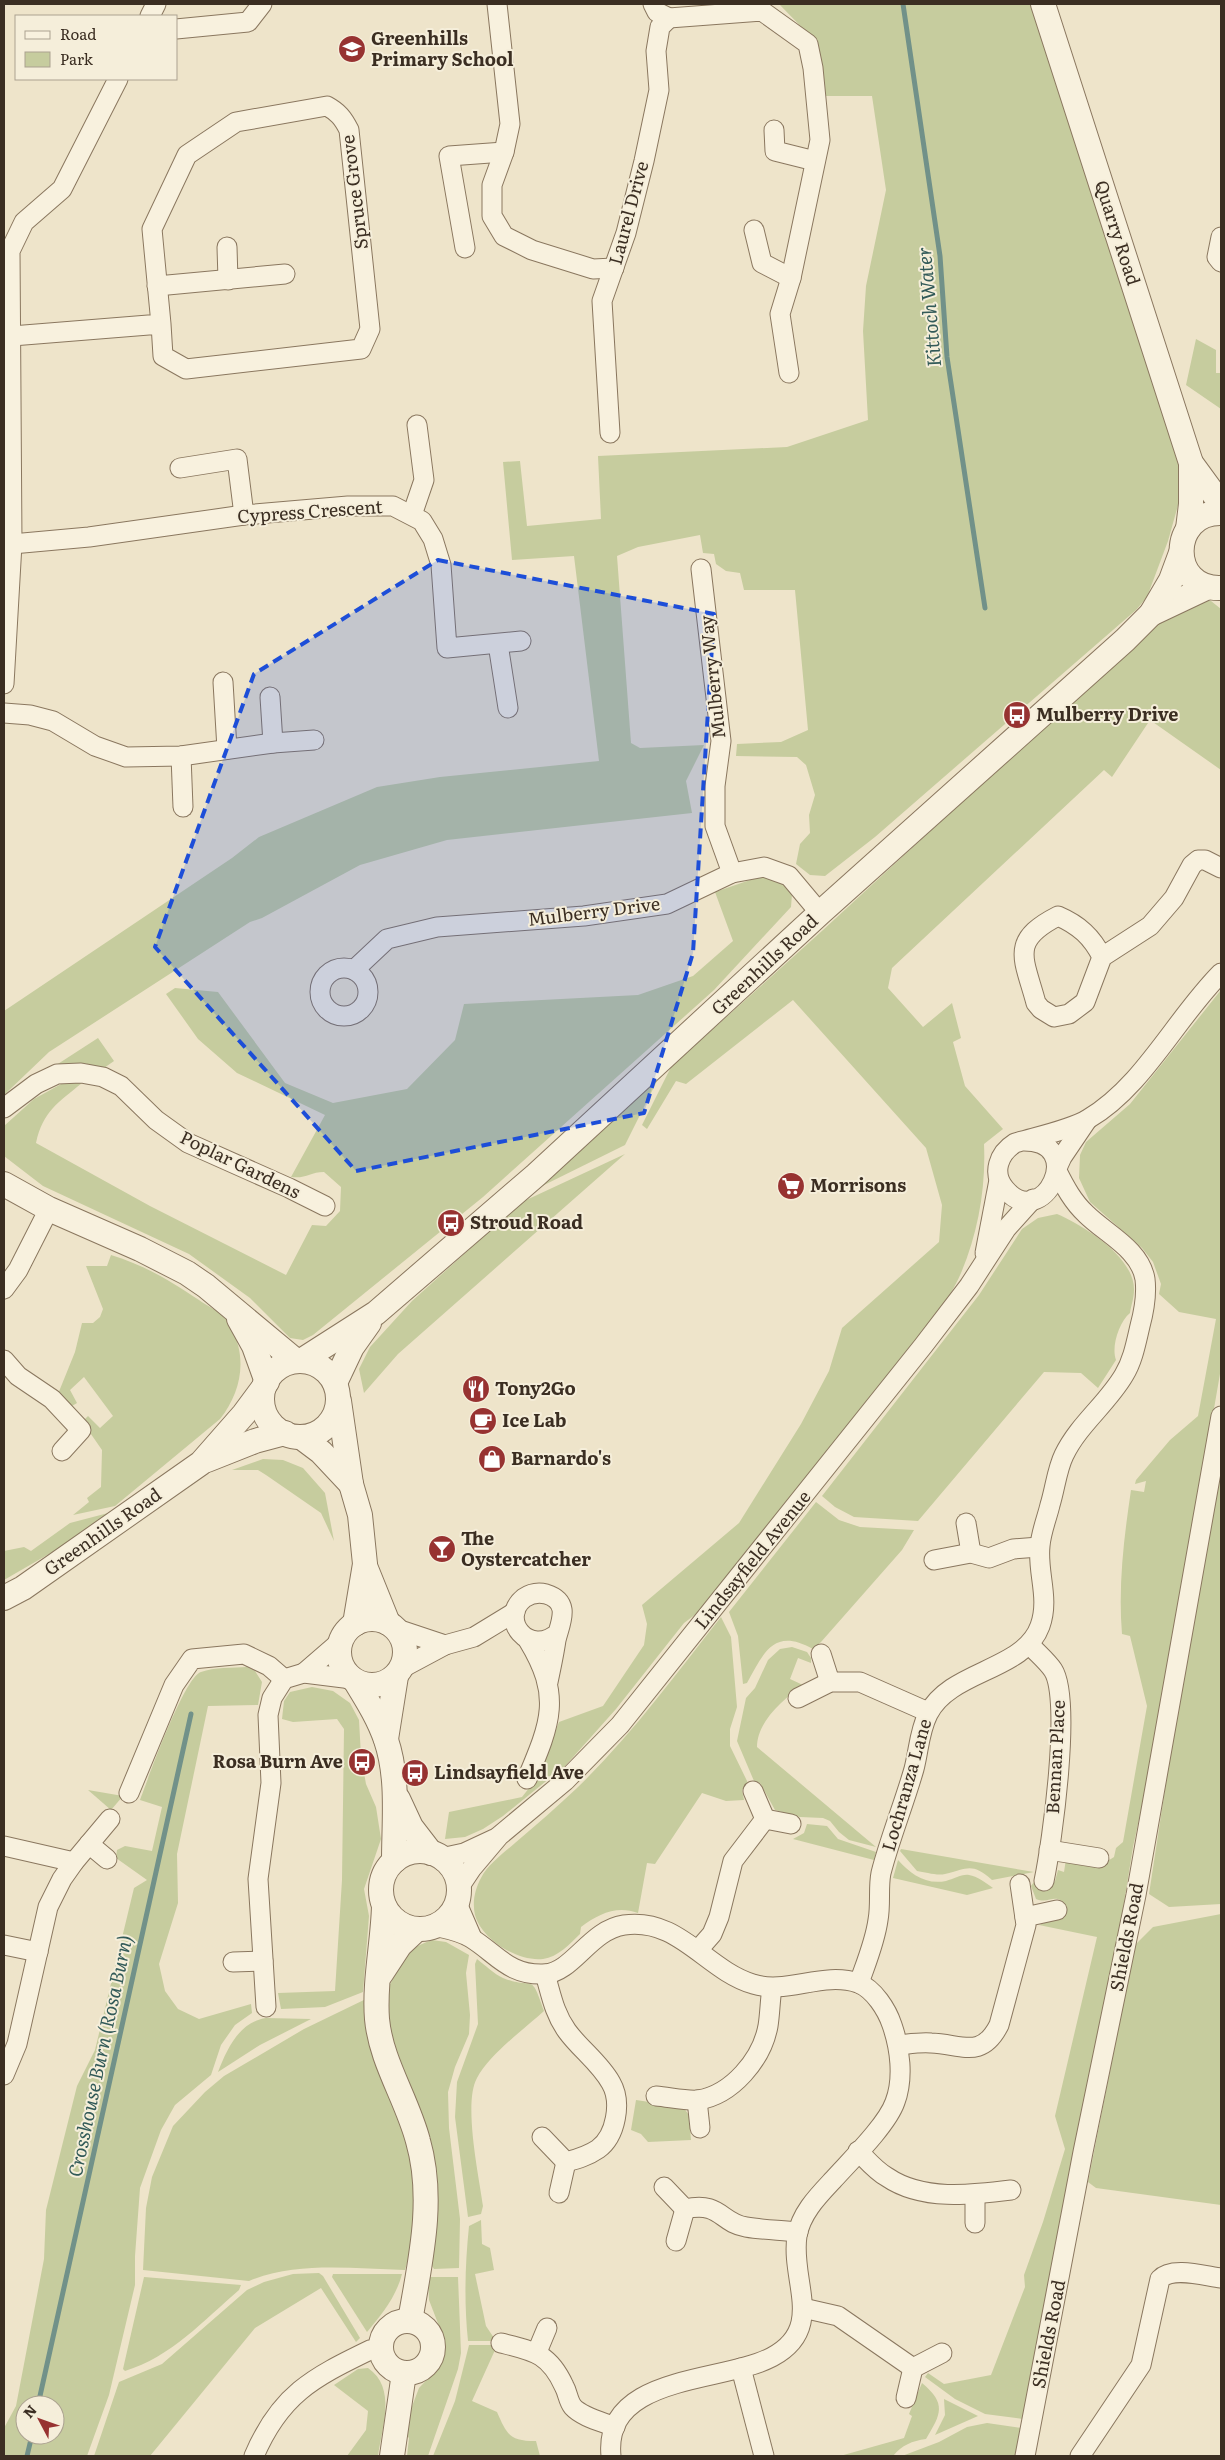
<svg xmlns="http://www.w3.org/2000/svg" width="1225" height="2460" viewBox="0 0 1225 2460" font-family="Literata,serif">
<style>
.green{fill:#c6cc9e;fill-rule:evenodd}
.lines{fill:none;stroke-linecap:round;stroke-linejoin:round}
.stream{stroke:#719189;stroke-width:5}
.minor-casing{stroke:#8a775f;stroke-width:21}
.tertiary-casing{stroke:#8a775f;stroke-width:26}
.minor{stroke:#f8f1de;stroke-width:19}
.tertiary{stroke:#f8f1de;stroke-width:24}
.marked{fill:#1d4ed8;fill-opacity:0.2;stroke:#1d4ed8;stroke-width:4;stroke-dasharray:10 6;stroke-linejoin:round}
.labels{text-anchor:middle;stroke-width:4;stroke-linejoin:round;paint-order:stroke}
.poi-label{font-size:18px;font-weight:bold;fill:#3b2e22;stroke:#f5eeda;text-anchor:start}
.street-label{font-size:18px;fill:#3b2e22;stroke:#f5eeda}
.water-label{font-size:19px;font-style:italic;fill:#325a58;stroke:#f5eeda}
</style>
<rect width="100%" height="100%" fill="#eee4ca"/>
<g class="green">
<polygon points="779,4 1034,4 1182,472 1182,491 1168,541 1147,597 1136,610 875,837 825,876 810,875 796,864 800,844 810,833 809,815 815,795 806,765 797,757 736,756 737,744 781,742 808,730 795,590 744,590 740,573 726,571 716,564 714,554 703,553 700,535 638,547 617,556 631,743 640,748 704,745 686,781 692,813 447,840 360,865 262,918 250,922 49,1052 4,1095 4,1011 232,858 259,837 377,787 440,777 599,761 574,556 512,560 503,462 520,461 527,526 601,519 598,456 787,447 868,420 863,331 866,286 886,190 872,96 823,96 818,44"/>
<polygon points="1196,339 1216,350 1216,373 1221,373 1221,409 1186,385"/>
<path d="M1199,601H1211L1221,609V770L1150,720L1112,777L1104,770L892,968L888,988L923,1027L952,1003L961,1038L953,1042L965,1086L1003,1129L984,1144C986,1188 978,1233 961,1273C955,1287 946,1301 938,1314L700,1611L684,1623L616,1709L566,1765L503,1816L483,1829L465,1837L445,1839L449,1812L522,1797L537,1778L559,1722L603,1706L644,1645L647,1624L642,1605L739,1523L801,1424L829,1371L842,1328L939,1242L942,1205L926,1148L793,1000L686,1084L676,1081L647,1129L642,1125L671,1067L823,930L1146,632L1180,608Z"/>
<path d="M765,875L782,883L792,894L791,907L714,990L483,1197L313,1335L303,1340L290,1338L250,1298L189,1254L43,1186L4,1156V1126L34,1099L63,1083H82C58,1103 43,1111 36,1143L150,1206L286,1275L312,1225L326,1226L340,1211L341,1187L324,1172C310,1172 306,1179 291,1177L325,1115L237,1073L198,1039L166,994L175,988L218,992L285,1083L333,1103L407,1089L455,1040L464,1004L638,995L693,976L733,941L715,892Z"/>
<path d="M1221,990V1368L1160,1722L1133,1847L1117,1946L1023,2419L985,2414L955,2399L925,2377L928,2373L944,2384L991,2375L1025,2287L1024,2275L1043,2222L1065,2149L1055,2116L1097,1937L1039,1925L1065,1915L1067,1908C1057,1890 1050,1905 1036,1899L1031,1886L1034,1882L1037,1885L1050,1887L1055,1881L1058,1870L1064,1872L1066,1859L1103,1864L1114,1857L1116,1848L1123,1842L1147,1706L1130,1636L1122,1634C1118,1586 1124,1537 1131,1490L1144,1492L1146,1481L1135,1484L1136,1480L1170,1440L1198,1416L1216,1319L1179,1312L1159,1294L1161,1284L1153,1262L1142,1248L1090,1202L1079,1178L1080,1155L1086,1142L1130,1104Z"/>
<polygon points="98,1038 114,1061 104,1068 83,1063 47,1071"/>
<polygon points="658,1079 625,1145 536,1189"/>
<polygon points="625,1154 398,1354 364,1393 359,1369 370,1347 412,1301 522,1202"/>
<path d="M1057,1214C1083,1225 1135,1257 1134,1290C1134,1298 1131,1306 1130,1313C1119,1322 1111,1347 1116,1360L1098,1388L1081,1373L1044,1372L918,1521L854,1517L835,1507L822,1496L979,1295L1022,1229L1038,1218Z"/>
<path d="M111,1255C146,1266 169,1280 199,1300C207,1306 218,1310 224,1317C228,1320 230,1326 232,1330C248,1360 240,1394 220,1419L115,1506L73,1515L89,1502L87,1498L101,1487L102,1450L84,1424V1420L88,1416L100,1428L113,1416L84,1377L70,1390L77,1403L72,1406L58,1394L75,1352L82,1323H93L100,1317L103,1309L86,1266H107Z"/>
<polygon points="263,1459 283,1460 303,1468 325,1493 334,1541 321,1513 266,1475 258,1470 232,1470"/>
<polygon points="1221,1469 1221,1904 1169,1907 1149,1894 1181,1685"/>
<path d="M816,1502L839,1520L860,1527L914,1530L902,1550L821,1642L813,1649C774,1627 764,1652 747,1683L743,1684L738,1636L729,1612Z"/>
<polygon points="112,1512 80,1536 4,1580 4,1551 24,1547 31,1551 70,1523"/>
<path d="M721,1617L731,1637L737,1707L730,1729V1746L748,1783L742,1790L744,1800L726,1801L702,1793L655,1864L647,1863L638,1913C617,1905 598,1914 581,1927L580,1934C570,1944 558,1957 543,1959C518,1962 482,1940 475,1915C472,1902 475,1889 481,1878C488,1864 504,1853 515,1843C536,1825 557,1807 577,1788C631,1736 675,1675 721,1617Z"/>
<path d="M792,1647L807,1652L811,1658V1663L798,1658L790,1679L803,1685C784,1699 757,1721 757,1747L876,1847L849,1840L839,1832L830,1821L823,1818L800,1817L775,1810L760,1783L754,1781L737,1741L746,1698L755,1688L768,1660L780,1649Z"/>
<path d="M247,1667L255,1671L262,1682L258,1705L208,1706L177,1854L178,1903L159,1964L165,1991L178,2009L199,2019L251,2004L252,2013L235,2025L221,2045L211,2075L175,2105L161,2130L140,2188L135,2256V2285L109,2395L87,2456H4V2428L16,2406L44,2259L46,2210L77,2086L95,2050L134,1888L147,1880L116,1858L117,1850L125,1846L152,1851L162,1807L140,1800C148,1779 184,1677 201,1672C214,1667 233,1668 247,1667ZM25,2405H55V2435H25Z"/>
<polygon points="312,1687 333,1691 350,1703 359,1720 361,1756 366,1784 376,1807 381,1839 364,1889 369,1916 363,1992 325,2007 281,2009 278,1993 335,1991 342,1880 344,1729 337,1719 293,1722 282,1719 284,1701 290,1692"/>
<polygon points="88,1790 123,1796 111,1810"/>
<polygon points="807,1824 827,1826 838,1839 876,1852 874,1860 793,1839 804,1833"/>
<path d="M901,1849L1034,1872L992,1880C971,1862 968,1869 945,1874C937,1876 925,1872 917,1871L900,1851Z"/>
<path d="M898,1860C911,1874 925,1885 946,1881C954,1879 961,1874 969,1875C977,1876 986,1883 993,1888L967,1895L893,1878Z"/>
<polygon points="1221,1914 1221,2205 1096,2188 1088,2182 1135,1945 1153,1927"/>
<path d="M432,1940L446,1942L469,1955L466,1973L470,2015L469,2034L455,2067L448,2092L449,2128L460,2219L459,2268L434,2269L430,2263L388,2017L387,1988C394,1981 393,1976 397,1966C403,1952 418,1945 432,1940Z"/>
<path d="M477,1959C485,1965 494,1974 503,1978C535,1991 530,1970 544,2011C523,2030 490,2054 477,2078C463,2103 479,2176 483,2206L481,2214L468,2217L455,2117L457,2082L478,2024L475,1964Z"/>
<path d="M368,1998L410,2146L416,2199L410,2261L407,2263L405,2270C353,2269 298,2261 249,2281L143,2270L146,2208L152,2177L173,2126L205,2092L224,2076L304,2029Z"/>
<path d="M266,2018L311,2019L260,2045L218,2072C227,2049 239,2022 266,2018Z"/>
<polygon points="636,2100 683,2107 689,2115 691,2140 648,2142 641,2134 631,2130"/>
<path d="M481,2220L482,2244L490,2248L494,2270L475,2274L486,2326L494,2338L492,2341H468C464,2302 465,2265 469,2226Z"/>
<polygon points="319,2273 323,2276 360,2338 356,2342 321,2288 255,2328 150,2456 94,2456 119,2382 162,2364 247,2290 264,2282 293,2274"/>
<path d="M333,2274H402C396,2297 382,2314 367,2332L332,2277Z"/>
<path d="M144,2277L241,2285L239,2290C204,2320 171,2357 125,2371L123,2369Z"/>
<polygon points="428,2277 458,2277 461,2353 458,2369 428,2456 407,2456 409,2438 405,2434 411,2409 419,2388 440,2366 444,2351 444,2339 429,2300"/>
<path d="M469,2345H492L495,2350L472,2401L497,2412C507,2435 510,2441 536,2441L540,2456H433L455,2401Z"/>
<path d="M368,2368C397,2388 382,2427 378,2456H347L366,2430L368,2411L334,2385L358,2369Z"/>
<path d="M922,2383C947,2404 941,2414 926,2439C912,2441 902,2445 893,2456H840L904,2438L912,2416L909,2414Z"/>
<polygon points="944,2399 978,2416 935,2435 945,2415"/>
<polygon points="987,2423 1022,2428 1016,2456 902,2456 939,2442 967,2427"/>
</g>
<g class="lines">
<g class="stream">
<polyline points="903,4 940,256 947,357 985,608"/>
<polyline points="38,2405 191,1714"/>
<polyline points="27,2456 32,2435"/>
</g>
<g class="minor-casing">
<g id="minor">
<polyline points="497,4 510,124 504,152 492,185 492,216 504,236 532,250 593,269 614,268"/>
<polyline points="150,16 156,4"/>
<polyline points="669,18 762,11 808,44 813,68 820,140 791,278 780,314 789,373"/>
<polyline points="176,29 248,22 262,4"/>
<polyline points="774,130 775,151 815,161"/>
<polyline points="754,230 762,263 791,278"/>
<polyline points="1221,237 1217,257 1221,262"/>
<polyline points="227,247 228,280"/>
<polyline points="465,248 449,156 504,152"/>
<polyline points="157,286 285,274"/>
<path d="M12,336L161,324L163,356L186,369L361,349L370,329L349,130C343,118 338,112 327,106L236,122L187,155L152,229L161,324"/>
<polyline points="610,433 602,301 626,233 644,161 659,90 656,51 660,27 669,18 657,12 653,4"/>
<polyline points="180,468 237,459 244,515"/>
<polyline points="412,515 424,480 417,425"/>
<polyline points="12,544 89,537 244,515 348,506 393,506 422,521 433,539 441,565 447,648 521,641"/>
<polyline points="701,569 721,741 715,786 715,826 732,873"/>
<polyline points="498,644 508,708"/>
<polyline points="223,682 227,749"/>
<polyline points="4,684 12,544 10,251 24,222 62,189 118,79"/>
<polyline points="270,697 273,743"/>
<polyline points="4,713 30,715 53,721 95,746 126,757 181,756 273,743 314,740"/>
<polyline points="181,756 183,807"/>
<path d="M1102,957C1092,937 1079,925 1058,916C1009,941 1024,958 1036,1003L1041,1009L1054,1017L1069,1014L1085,1002L1102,957L1150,926L1174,898L1192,865L1198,860H1205L1221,868"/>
<circle cx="344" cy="992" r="24"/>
<polyline points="354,970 387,939 437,927 584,916 667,904 732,873 764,867 789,876 820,913"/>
<polyline points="4,1108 36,1084 57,1074 81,1073 103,1077 121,1086 156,1120 188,1143 289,1188 325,1206"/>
<path d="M1023,1141C1089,1140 1043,1234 1005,1189C991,1173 999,1153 1015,1143C1035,1137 1070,1130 1088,1119C1143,1087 1176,1018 1221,973"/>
<polyline points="1057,1168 1062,1157 1087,1120"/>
<polyline points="985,1253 999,1180"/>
<polyline points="4,1289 18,1270 49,1209"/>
<polyline points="4,1360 18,1376 52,1399 81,1430 62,1451"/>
<polyline points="966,1523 971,1553"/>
<polyline points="934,1560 971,1553 989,1558 1013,1549 1039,1547"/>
<polyline points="397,1629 445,1645"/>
<path d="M1030,1645C1037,1653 1047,1661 1053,1670C1072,1699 1052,1843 1044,1881"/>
<polyline points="821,1654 830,1682"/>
<polyline points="402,1668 445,1645 474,1637 515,1612"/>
<polyline points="304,1673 341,1641"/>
<path d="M548,1682C551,1668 554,1654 556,1640C560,1623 572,1602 546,1594C538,1592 530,1594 524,1598C498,1619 529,1658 558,1633"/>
<polyline points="798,1698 830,1682 860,1682 928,1712"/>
<path d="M527,1779C551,1722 562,1696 528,1640"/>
<polyline points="129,1793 174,1685 192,1659 244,1654 269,1666 284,1679"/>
<polyline points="765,1819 791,1824"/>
<polyline points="89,1844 107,1859"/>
<polyline points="4,1846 74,1862"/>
<polyline points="1049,1850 1099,1858"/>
<polyline points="441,1858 464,1853 494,1839"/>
<polyline points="458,1889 472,1868 499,1836 565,1781 620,1725 923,1346 969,1286 1006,1229 1033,1199"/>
<polyline points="456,1901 472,1938"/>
<polyline points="1025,1917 1057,1910"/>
<path d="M434,1926C447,1929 460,1931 471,1938C497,1954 509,1976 545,1974C573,1972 590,1930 624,1925C679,1917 706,1970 753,1984C786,1995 823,1971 858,1983C874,1989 887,2010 892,2025C900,2048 904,2078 895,2102C887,2125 850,2161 833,2180C818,2196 801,2213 797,2236C790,2281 826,2328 772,2357C723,2383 603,2374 611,2456"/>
<polyline points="4,1945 38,1952"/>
<polyline points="698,1950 712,1934 719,1917 733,1861 765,1819 753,1791"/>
<polyline points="233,1962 263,1961"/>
<path d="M859,1983C866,1963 875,1942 878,1920C881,1904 878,1888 881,1873C890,1838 904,1804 914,1769C919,1750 919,1732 928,1714C950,1670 1024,1671 1040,1626C1050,1598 1037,1573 1040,1546C1041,1532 1047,1518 1050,1505C1055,1489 1057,1469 1064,1455C1079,1424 1107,1404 1124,1375C1133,1360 1136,1343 1140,1326C1144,1311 1147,1295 1145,1279C1140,1249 1106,1234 1086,1214C1073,1202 1065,1187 1057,1171"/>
<polyline points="266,2007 258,1879 271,1783 268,1715 272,1698 284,1679 304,1673 352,1679"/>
<path d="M899,2045C909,2044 921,2042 931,2043C962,2044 981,2060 999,2025L1026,1925L1020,1884"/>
<polyline points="4,2075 17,2044 48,1907 62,1879 74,1862 110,1819"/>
<path d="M656,2096C669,2097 685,2101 698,2100C732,2095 762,2059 768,2026C770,2014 770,2000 772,1988"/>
<polyline points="697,2100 700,2128"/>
<path d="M542,2137L566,2162C577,2159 588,2156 598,2149C616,2136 622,2102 611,2083C600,2063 580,2049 567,2031C554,2013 551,1994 545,1974"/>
<path d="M858,2151C867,2160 876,2171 887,2177C922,2201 971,2195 1011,2190"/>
<path d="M664,2187L685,2209C721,2201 720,2223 746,2227C763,2230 781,2230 798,2232"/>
<polyline points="559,2193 566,2162"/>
<polyline points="975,2195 975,2223"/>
<polyline points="676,2241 685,2209"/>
<polyline points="803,2308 838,2316 913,2368"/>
<path d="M501,2343C533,2351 549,2353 564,2386C568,2393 568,2401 573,2407C582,2417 603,2422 615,2427"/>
<polyline points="537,2352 547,2328"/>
<polyline points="741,2368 764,2456"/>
<polyline points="906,2398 913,2368 942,2353"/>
<path d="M254,2456C280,2395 312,2378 370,2350L381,2349"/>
<polyline points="1025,2456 1083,2152 1136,1895 1221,1416"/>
<path d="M1080,2456L1141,2365L1160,2279C1172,2266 1205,2276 1221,2278"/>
</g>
</g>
<g class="tertiary-casing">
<g id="tertiary">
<polyline points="1043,4 1191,463 1221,504"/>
<path d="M1221,513C1169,512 1168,590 1221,588"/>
<polyline points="1188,529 1191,504 1191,463"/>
<polyline points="1151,614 1208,587"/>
<polyline points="4,1184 49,1209 140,1249 187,1273 206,1286 296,1361"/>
<polyline points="239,1319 254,1346 267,1382"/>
<polyline points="301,1361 376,1313 536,1175 820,913 1125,640 1151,614 1171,580 1181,553"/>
<circle cx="300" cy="1399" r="38"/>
<polyline points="335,1383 352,1347 369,1323"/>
<polyline points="339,1401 351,1484 360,1515 365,1564 355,1624"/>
<polyline points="301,1437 321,1452 351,1484"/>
<polyline points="207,1460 255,1441 285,1433"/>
<polyline points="365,1566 388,1623"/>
<polyline points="4,1598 23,1588 201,1463 244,1414 264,1387"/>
<circle cx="372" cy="1652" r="33"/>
<path d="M356,1682C367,1700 379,1719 386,1740C399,1778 394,1821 394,1861"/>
<polyline points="386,1739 396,1676"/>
<polyline points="398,1799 411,1827 431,1853"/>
<circle cx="420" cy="1890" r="39"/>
<path d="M384,1906C383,1943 374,1982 377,2019C381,2062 407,2099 418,2141C435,2200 420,2262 410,2321"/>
<polyline points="381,1974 400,1945 417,1929"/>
<circle cx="407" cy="2347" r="26"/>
<polyline points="392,2456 404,2373"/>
</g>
</g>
<use href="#minor" class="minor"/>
<use href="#tertiary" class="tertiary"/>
</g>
<path class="marked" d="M438,560L714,614L693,953L644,1113L356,1171L155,947L254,674Z"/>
<defs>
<g id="school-disc" transform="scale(1.4375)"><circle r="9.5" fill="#973231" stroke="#f5eeda"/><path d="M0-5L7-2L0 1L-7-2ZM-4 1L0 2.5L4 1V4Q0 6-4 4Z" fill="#fff"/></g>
<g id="bus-disc" transform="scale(1.4375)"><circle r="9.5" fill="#973231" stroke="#f5eeda"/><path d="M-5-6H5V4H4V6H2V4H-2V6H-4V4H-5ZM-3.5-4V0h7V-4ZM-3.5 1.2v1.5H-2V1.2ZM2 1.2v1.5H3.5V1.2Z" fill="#fff"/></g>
<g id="supermarket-disc" transform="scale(1.4375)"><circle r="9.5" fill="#973231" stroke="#f5eeda"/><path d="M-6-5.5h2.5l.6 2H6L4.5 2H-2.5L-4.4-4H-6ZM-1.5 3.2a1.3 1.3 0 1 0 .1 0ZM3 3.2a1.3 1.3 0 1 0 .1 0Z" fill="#fff"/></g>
<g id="restaurant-disc" transform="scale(1.4375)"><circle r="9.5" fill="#973231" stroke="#f5eeda"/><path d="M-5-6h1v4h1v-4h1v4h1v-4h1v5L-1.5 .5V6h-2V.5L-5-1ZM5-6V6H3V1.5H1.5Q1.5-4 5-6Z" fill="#fff"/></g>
<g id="cafe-disc" transform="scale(1.4375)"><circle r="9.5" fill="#973231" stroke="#f5eeda"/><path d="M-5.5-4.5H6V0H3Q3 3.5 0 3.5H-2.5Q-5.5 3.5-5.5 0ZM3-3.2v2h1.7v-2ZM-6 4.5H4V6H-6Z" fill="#fff"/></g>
<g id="shop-disc" transform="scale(1.4375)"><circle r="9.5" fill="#973231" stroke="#f5eeda"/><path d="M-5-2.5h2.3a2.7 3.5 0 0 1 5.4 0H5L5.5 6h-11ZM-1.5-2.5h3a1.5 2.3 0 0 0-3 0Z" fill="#fff"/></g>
<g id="bar-disc" transform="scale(1.4375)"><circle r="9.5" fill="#973231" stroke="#f5eeda"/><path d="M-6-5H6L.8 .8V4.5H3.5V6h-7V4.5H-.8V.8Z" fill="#fff"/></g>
</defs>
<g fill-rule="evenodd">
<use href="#school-disc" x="352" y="49"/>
<use href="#bus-disc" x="1017" y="715"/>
<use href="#supermarket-disc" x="791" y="1186"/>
<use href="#bus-disc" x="451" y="1223"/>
<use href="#restaurant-disc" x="476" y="1389"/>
<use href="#cafe-disc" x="483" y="1421"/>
<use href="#shop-disc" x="492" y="1459"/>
<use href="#bar-disc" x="442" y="1549"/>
<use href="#bus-disc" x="362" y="1762"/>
<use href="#bus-disc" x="415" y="1773"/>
</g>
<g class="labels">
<g class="poi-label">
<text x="371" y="45">Greenhills<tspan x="371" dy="21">Primary School</tspan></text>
<text x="1036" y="721">Mulberry Drive</text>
<text x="810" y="1192">Morrisons</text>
<text x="470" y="1229">Stroud Road</text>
<text x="495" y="1395">Tony2Go</text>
<text x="502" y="1427">Ice Lab</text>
<text x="511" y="1465">Barnardo's</text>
<text x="461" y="1545">The<tspan x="461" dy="21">Oystercatcher</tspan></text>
<text x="343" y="1768" text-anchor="end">Rosa Burn Ave</text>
<text x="434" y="1779">Lindsayfield Ave</text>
</g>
<g class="street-label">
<text transform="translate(355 192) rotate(-97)" y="6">Spruce Grove</text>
<text transform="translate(629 213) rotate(-75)" y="6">Laurel Drive</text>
<text transform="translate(1117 233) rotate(72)" y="6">Quarry Road</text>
<text transform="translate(310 512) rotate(-4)" y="6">Cypress Crescent</text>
<text transform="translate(713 677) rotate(-96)" y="6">Mulberry Way</text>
<text transform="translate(594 912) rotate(-7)" y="6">Mulberry Drive</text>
<text transform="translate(765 965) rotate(-43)" y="6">Greenhills Road</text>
<text transform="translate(240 1165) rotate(26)" y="6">Poplar Gardens</text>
<text transform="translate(103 1532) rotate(-35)" y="6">Greenhills Road</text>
<text transform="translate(753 1560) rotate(-51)" y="6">Lindsayfield Avenue</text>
<text transform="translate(1056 1757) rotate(-87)" y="6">Bennan Place</text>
<text transform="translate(907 1785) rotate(-74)" y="6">Lochranza Lane</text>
<text transform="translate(1127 1937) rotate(-79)" y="6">Shields Road</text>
<text transform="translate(1049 2334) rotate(-79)" y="6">Shields Road</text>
</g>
<g class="water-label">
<text transform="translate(929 307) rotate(-95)" y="7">Kittoch Water</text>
<text transform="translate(100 2056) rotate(-78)" y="7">Crosshouse Burn (Rosa Burn)</text>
</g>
</g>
<rect width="1225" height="2460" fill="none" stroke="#3b2e22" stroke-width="10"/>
<rect x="15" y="15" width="162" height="65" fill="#f5eeda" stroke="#aba190"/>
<rect x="25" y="31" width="25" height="8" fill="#f8f1de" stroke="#aba190"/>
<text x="60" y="40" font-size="15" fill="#3b2e22">Road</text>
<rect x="25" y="52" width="25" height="15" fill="#c6cc9e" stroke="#aba190"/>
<text x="60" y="65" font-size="15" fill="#3b2e22">Park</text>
<g transform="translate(40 2420) rotate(311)"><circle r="24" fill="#f5eeda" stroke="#aba190"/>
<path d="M0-4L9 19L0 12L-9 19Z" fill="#973231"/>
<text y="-8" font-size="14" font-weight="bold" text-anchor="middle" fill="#3b2e22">N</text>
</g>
</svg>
